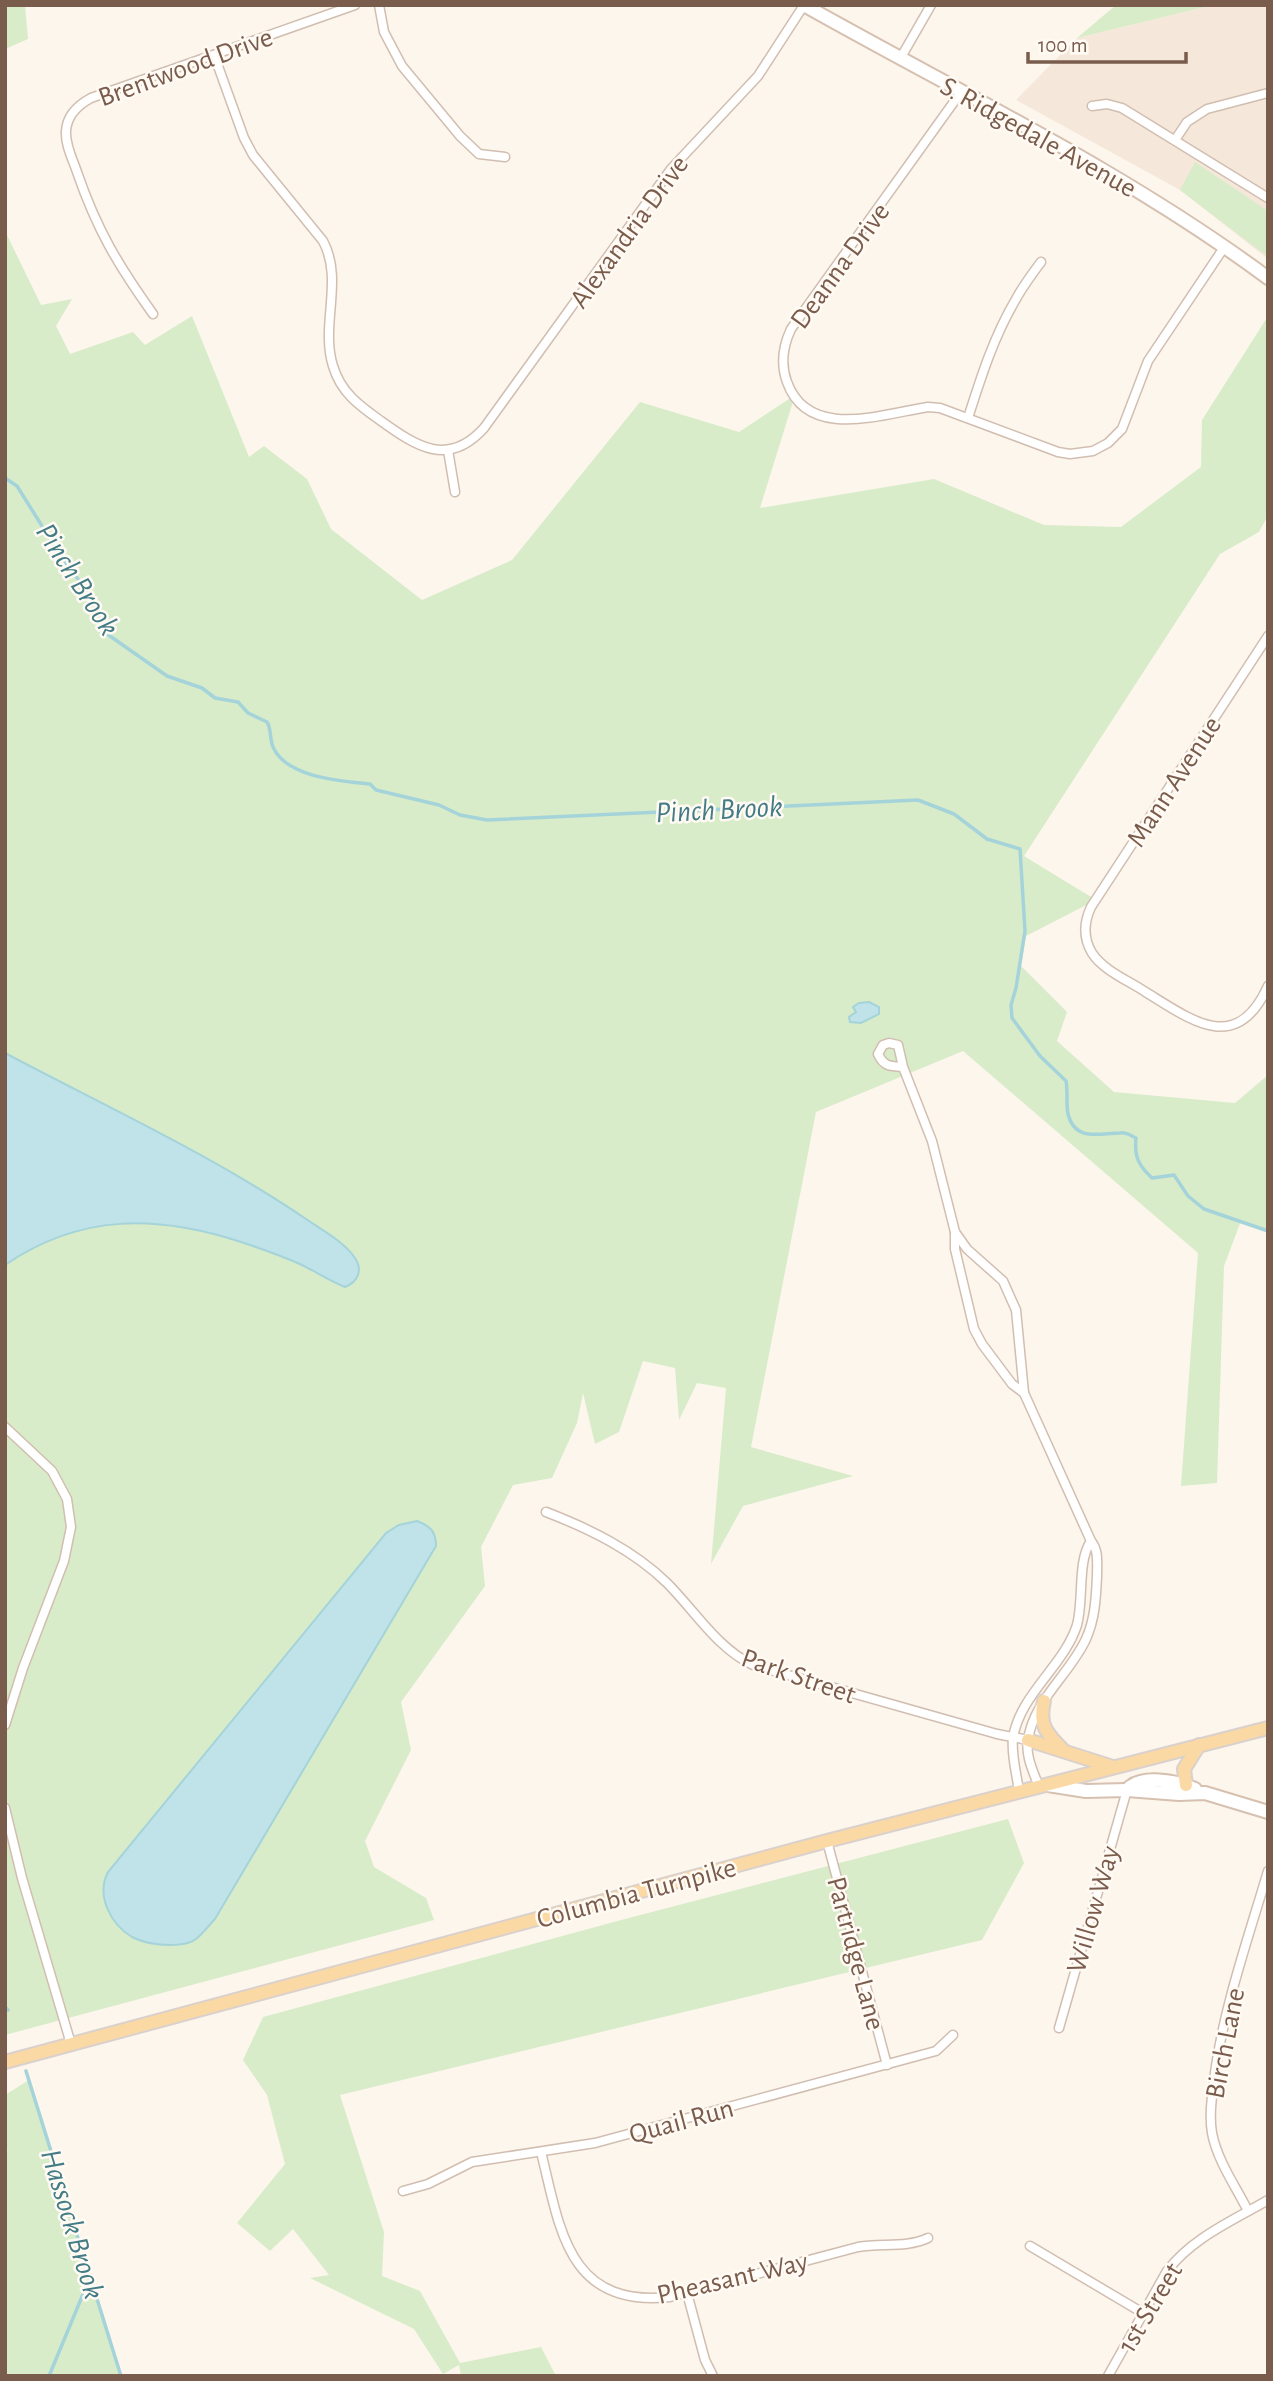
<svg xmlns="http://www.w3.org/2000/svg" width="1273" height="2381" viewBox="0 0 1273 2381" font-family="'Alegreya Sans',sans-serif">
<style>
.residential{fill:#f5e8da}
.green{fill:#d8ecc9}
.water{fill:#bfe3e8;stroke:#a5d3da;stroke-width:2}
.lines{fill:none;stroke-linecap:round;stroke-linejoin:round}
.stream{stroke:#a5d3da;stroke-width:3.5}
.street-casing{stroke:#d1beb0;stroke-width:11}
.secondary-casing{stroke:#d6c0b0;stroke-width:16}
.primary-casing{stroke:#dad1cd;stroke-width:16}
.street{stroke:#fff;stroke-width:8}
.secondary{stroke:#fff;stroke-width:12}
.primary{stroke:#fbd9a5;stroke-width:12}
.labels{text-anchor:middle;stroke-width:5;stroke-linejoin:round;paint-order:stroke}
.street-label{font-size:28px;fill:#7a5c4d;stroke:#fffaf3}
.water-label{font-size:30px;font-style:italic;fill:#437c86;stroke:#fffaf3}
</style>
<rect width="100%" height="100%" fill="#fdf6ec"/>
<polygon class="residential" points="1213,5 1268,5 1268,259 1180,190 1016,100 1077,38"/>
<g class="green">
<polygon points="5,5 25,5 28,39 5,49"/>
<polygon points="1116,5 1213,5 1077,38"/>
<polygon points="1195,162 1268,211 1268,257 1180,190"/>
<polygon points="5,231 41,305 72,299 56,326 70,354 133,332 145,345 192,316 249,457 264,446 307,479 331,529 422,600 512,560 640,402 739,432 795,395 760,508 934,479 1044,525 1121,527 1201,467 1202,420 1268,316 1268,515 1259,532 1220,554 1024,856 1096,900 1026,936 1021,966 1067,1012 1057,1041 1114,1092 1235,1103 1268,1075 1266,1128 1268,1232 1241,1221 1224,1266 1217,1483 1181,1486 1198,1253 963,1051 816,1112 751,1447 853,1476 743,1506 711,1564 726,1388 697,1383 679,1420 675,1368 643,1361 619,1432 595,1444 583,1393 577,1423 552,1478 513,1485 481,1547 485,1586 401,1702 411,1750 365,1841 374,1867 426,1898 434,1920 5,2035"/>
<polygon points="1008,1819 1024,1863 982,1940 340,2095 384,2232 382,2276 420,2291 460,2363 541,2347 556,2376 461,2376 459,2365 443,2374 414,2329 310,2278 329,2275 293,2229 270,2251 237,2223 285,2164 267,2095 243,2060 263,2017 625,1919"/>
<polygon points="29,2080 112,2350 120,2376 5,2376 5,2152 8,2151 5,2148 5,2095"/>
</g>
<g class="water">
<polygon points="869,1002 879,1007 879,1014 861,1023 850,1022 849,1017 856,1012 853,1007 859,1003"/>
<path d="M5,1053C107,1107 214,1156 309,1221C324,1231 345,1243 355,1258C363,1270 358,1282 345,1287C330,1281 316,1272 302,1265C282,1256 262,1249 241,1242C157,1215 81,1213 5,1265Z"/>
<path d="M417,1521C430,1526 436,1531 436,1546L215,1919C209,1925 203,1934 196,1939C190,1944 178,1945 170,1945C157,1945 144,1943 132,1937C110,1924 96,1895 108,1872L386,1533L399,1525Z"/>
</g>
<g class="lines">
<g class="stream">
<path d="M5,478L17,486L62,558L87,591L107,634L167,676L202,688L215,698L238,702L248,713L267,722C272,730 269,740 274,749C289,778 342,781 370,784L376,790L439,805L460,815L487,820L918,800L954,814L987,839L1020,849L1025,931L1016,988L1011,1005L1012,1018L1040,1056L1066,1081C1068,1091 1066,1104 1068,1114C1075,1142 1099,1133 1120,1133C1126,1132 1130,1135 1136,1138C1134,1157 1139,1166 1152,1178L1174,1175L1188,1196L1204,1209L1268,1231"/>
<polyline points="5,2007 8,2010"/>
<polyline points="26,2071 121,2376"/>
<polyline points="49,2376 91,2275"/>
</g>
<g class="street-casing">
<g id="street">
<polyline points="379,5 384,32 402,66 460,136 479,154 505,157"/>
<path d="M214,55L244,138L253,155L323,241C344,280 320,325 333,366C341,393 360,406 381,421C416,446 448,468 484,428L671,169L758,76L804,5"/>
<polyline points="900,59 931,5"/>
<path d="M961,92L791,329C783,346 780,363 787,382C808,441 882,414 928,407L940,408L1058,452L1070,454L1093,451L1108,443L1122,429L1148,361L1225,246"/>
<polyline points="1092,106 1107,104 1122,108 1268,198"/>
<polyline points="1175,140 1187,122 1207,109 1268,93"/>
<path d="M153,314C118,265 97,230 77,172C73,160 65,145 66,131C67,116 78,105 91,98L355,5"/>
<path d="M968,418C981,377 994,336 1016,299C1023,286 1032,274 1041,262"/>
<polyline points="448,450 455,492"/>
<path d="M1268,636L1091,907C1084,922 1083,938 1092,953C1103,970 1127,980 1144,991C1190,1019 1236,1057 1268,986"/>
<path d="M903,1067C890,1066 884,1067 878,1054L883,1045L889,1043L898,1045L903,1067L932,1141L955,1232L967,1249L1003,1281L1016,1310L1024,1393"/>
<path d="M955,1232V1249L974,1329L982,1344L1012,1384L1024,1393L1091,1541C1099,1551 1097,1563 1097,1576C1096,1598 1095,1619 1086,1639C1070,1674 1033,1701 1028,1740C1025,1756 1034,1773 1039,1787"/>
<polyline points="5,1427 52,1471 67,1499 71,1527 64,1561 23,1668 5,1725"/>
<path d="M546,1512C590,1529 633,1550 667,1583C695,1611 717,1648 753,1665L997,1734L1028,1740"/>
<path d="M1019,1792C1017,1775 1011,1755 1013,1738C1020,1694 1064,1666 1077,1625C1084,1600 1077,1561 1091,1541"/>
<polyline points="5,1808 22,1878 71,2044"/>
<polyline points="827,1841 887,2065"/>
<polyline points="1059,2028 1127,1790"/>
<path d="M541,2152C560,2228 567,2308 670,2297L858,2247C882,2243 907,2248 928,2238"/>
<polyline points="403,2191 428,2184 472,2162 595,2143 936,2051 953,2035"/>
<path d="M1248,2211C1236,2187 1217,2160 1212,2133C1209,2115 1212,2097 1214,2080C1223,2009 1248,1939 1268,1871"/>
<polyline points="1030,2246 1143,2313"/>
<polyline points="687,2293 705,2360 713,2376"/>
<path d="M1108,2376L1167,2271C1192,2238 1232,2221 1268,2200"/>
</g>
</g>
<g class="secondary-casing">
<g id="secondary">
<path d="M804,5C960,93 1124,171 1268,278"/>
<polyline points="1048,1785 1086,1791 1127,1790 1179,1794 1205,1793 1268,1812"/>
<path d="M1127,1790C1140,1774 1177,1781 1195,1789"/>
</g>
</g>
<g class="primary-casing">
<g id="primary">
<path d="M1044,1701C1038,1725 1047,1734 1063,1750"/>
<polyline points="1028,1740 1113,1767"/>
<polyline points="1186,1785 1184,1769 1199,1745"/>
<polyline points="5,2062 827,1841 1268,1728"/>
</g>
</g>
<use href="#street" class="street"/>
<use href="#secondary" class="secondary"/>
<use href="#primary" class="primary"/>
</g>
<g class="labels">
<g class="street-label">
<text transform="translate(185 66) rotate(-20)" y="10">Brentwood Drive</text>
<text transform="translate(1039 136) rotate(29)" y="10">S. Ridgedale Avenue</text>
<text transform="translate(628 231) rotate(-54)" y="10">Alexandria Drive</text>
<text transform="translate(839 265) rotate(-54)" y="10">Deanna Drive</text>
<text transform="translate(1173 781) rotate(-57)" y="10">Mann Avenue</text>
<text transform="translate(799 1675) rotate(19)" y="10">Park Street</text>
<text transform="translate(636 1892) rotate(-15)" y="10">Columbia Turnpike</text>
<text transform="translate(1092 1909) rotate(-74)" y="10">Willow Way</text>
<text transform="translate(857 1953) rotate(75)" y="10">Partridge Lane</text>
<text transform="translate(1224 2043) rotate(-79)" y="10">Birch Lane</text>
<text transform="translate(681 2120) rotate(-15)" y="10">Quail Run</text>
<text transform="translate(732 2277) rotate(-13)" y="10">Pheasant Way</text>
<text transform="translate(1149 2307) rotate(-59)" y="10">1st Street</text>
</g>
<g class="water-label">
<text transform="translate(78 579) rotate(57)" y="10">Pinch Brook</text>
<text transform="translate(719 809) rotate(-3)" y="10">Pinch Brook</text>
<text transform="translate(73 2224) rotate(73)" y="10">Hassock Brook</text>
</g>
</g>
<rect width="1273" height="2381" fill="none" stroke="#7a5c4d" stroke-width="14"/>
<path d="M1028 52v10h158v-10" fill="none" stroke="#7a5c4d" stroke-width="3.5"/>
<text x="1038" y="52" font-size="21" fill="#7a5c4d" stroke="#fffaf3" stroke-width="5" paint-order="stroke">100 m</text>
</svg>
